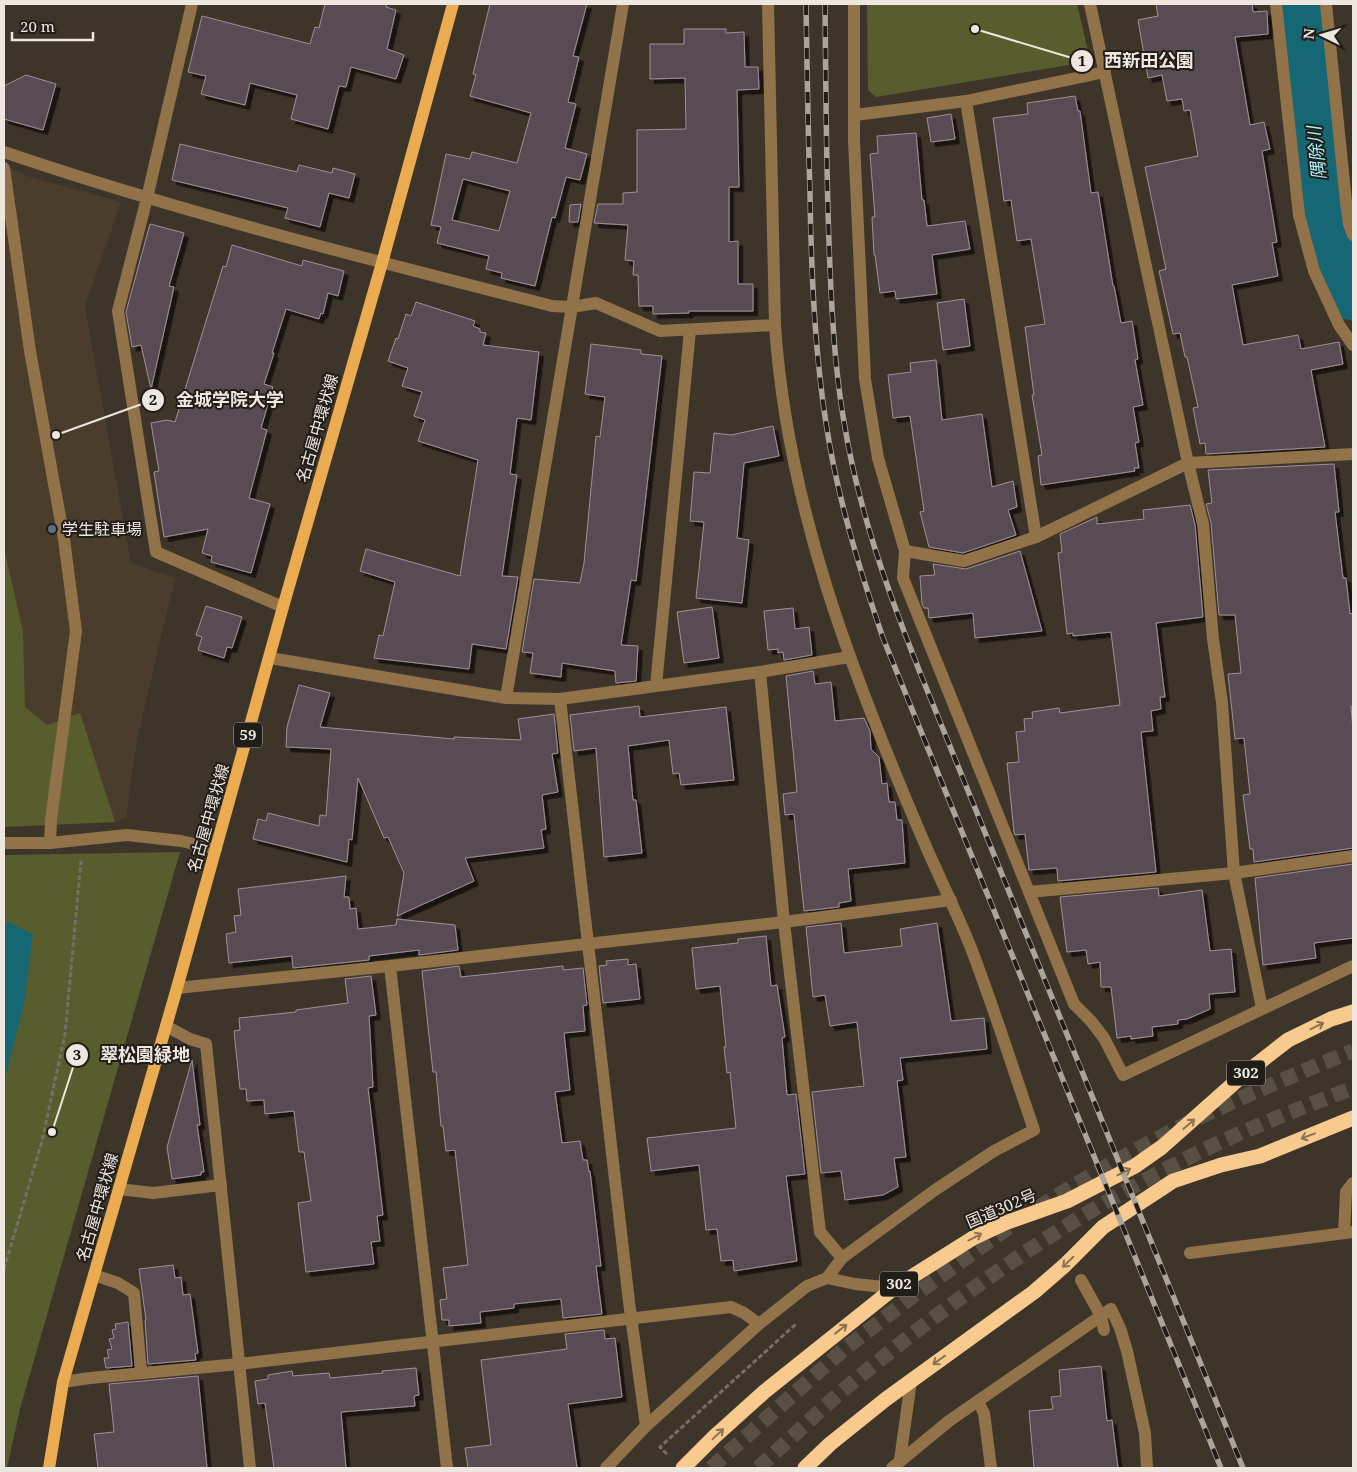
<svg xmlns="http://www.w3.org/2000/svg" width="1357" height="1472" viewBox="0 0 1357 1472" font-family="'Noto Serif','Noto Sans JP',serif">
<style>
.built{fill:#4a3d2c}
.green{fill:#575d2c}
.water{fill:#156773}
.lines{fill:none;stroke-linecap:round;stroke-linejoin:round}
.river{stroke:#156773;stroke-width:49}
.building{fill:#594b52;stroke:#a09098;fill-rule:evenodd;filter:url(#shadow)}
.highway-tunnel{stroke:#585045;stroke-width:15;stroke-dasharray:15 8;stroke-linecap:butt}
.path{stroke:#776f65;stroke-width:3;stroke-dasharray:5 2.5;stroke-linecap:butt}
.minor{stroke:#917249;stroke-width:12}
.major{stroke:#ebab50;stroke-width:12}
.highway{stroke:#f8ca8e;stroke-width:15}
.rail-casing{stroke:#aca59c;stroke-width:5.5}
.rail{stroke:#211d18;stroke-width:4;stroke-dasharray:11;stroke-linecap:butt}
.oneway{stroke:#8c7453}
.service-dot{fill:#5c6f8a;stroke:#211d18;stroke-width:2}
.labels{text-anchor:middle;stroke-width:4;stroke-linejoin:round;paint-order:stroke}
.shield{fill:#211d18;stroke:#b0aaa4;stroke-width:1}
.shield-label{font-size:15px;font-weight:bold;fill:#ede7e0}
.street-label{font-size:16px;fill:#ede7e0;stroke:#211d18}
.poi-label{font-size:16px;fill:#ede7e0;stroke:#211d18;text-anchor:start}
.water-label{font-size:18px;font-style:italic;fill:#a8f2fe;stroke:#211d18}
.leader{fill:none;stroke:#ede7e0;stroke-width:2}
.callout-dot{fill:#ede7e0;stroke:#211d18;stroke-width:2}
.mark-label{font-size:15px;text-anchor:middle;font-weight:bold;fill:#111}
.callout-label{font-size:18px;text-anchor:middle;font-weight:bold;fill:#ede7e0;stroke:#211d18;stroke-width:4;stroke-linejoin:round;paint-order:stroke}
</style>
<defs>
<filter id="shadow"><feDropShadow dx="4.5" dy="4.5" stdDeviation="0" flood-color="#0009"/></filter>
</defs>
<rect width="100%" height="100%" fill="#3e352a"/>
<polygon class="built" points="4,165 27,176 121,202 85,307 131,563 175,578 137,739 126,818 115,822 4,827"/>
<g class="green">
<polygon points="867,4 1077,4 1089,55 1081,63 876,97 868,90"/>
<polygon points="4,548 23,631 25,707 47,725 80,713 115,822 4,827"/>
<polygon points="180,852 20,1409 7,1468 4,1468 4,855"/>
</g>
<polygon class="water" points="8,922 33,934 24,1003 4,1083 4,924"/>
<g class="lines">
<polyline class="river" points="1302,4 1322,202 1330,244 1353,296"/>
</g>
<g class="building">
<polygon points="325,4 387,4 386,7 396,10 387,49 404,55 396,79 351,67 346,87 339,86 328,129 291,119 297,95 250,83 245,105 201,94 206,76 188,72 202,16 310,44 315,27 319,28"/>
<path d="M490,4H587L573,56L579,57L568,102L576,104L565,148L587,154L580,180L566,177L555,218L552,217L535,286L501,278L502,273L486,269L489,256L437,243L441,227L431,225L446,154L470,159L472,152L517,163L531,113L470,96L476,75L473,74ZM463,179L510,191L499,231L452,220Z"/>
<polygon points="1156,4 1252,4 1253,12 1267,11 1268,34 1235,37 1250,125 1264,122 1270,149 1262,151 1277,242 1272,243 1278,276 1232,285 1243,345 1298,335 1301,349 1339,342 1343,364 1311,370 1325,447 1206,454 1205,443 1200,444 1193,408 1198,407 1187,357 1185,357 1180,333 1173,334 1159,271 1166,269 1145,167 1198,156 1190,110 1184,111 1182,99 1167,101 1162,75 1148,78 1138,20 1158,16"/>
<polygon points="684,29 726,29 726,33 744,32 745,67 758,67 759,89 737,90 739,187 729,187 729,242 738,241 738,284 753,284 753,311 689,311 689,313 653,314 653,306 639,306 638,275 633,275 634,261 625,260 628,225 594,223 598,204 623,204 623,193 637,192 637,130 686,129 685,78 650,79 650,44 684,44"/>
<polygon points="26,75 56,84 43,130 4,119 4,86"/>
<polygon points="1075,96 1078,111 1080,111 1091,193 1098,192 1113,286 1114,286 1121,323 1132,321 1138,359 1135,360 1143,405 1133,407 1139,442 1135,443 1139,468 1134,468 1135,471 1041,485 1038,456 1042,455 1032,395 1034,395 1025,327 1045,324 1031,239 1017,241 1011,200 1004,201 993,118 1028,114 1027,103"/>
<polygon points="951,114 955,139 931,142 927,118"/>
<polygon points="916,133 922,200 924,200 927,226 965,221 970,249 932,255 937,294 896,299 895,291 880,293 875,255 874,255 872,217 875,217 870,154 878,153 877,136"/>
<polygon points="180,144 297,172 299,165 332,173 333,168 355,174 349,198 329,193 320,227 285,218 288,208 172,180"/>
<polygon points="581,204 578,222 569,222 570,205"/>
<polygon points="150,224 184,233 169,286 174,287 151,389 141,345 132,347 126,312"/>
<polygon points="232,245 302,266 303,260 344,271 338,296 328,293 323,314 321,313 319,319 286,309 272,353 274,353 264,384 273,387 261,428 267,430 249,498 270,504 251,573 211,562 212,556 202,553 208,529 164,537 154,472 159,471 151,423 167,420 175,422 223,266 226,267"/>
<polygon points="964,299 970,346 943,350 937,303"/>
<polygon points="416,302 475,321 473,326 480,329 480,332 486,333 483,345 539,352 531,420 517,418 510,474 517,475 502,576 518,577 506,649 472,644 469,669 374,658 379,635 383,636 395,582 360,571 366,549 460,576 478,460 418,441 425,420 414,416 422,392 402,386 408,368 388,361 396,338 398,339 406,314 411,316"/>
<polygon points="591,344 641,350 641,354 662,356 636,581 631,580 621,645 638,646 636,681 616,683 615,671 562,663 561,677 530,673 533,653 522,652 534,579 580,583 584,563 596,436 600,437 605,397 585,394"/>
<polygon points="936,360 942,420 982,414 992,487 1013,481 1017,507 1008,510 1016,535 963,553 929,547 920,512 924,511 910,416 893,418 888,375 911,372 910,363"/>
<polygon points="773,426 779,456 744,463 737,538 749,540 742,603 696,598 704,522 690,521 694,472 710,473 714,433 731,435"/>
<polygon points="1334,464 1339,512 1335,512 1343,578 1346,578 1350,614 1353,613 1353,706 1351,706 1353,730 1353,848 1254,862 1253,849 1250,849 1243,795 1250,794 1244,738 1235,739 1228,674 1241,673 1235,615 1219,615 1211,523 1206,504 1212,503 1208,470"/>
<polygon points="1190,505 1195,525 1203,617 1156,623 1165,697 1160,697 1161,709 1151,711 1153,731 1141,732 1156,872 1058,881 1057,868 1029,870 1025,834 1015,835 1014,832 1007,763 1019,762 1016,732 1025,731 1024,719 1033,718 1032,712 1059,708 1060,713 1120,705 1111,632 1073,636 1073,633 1067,634 1058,553 1062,552 1060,534 1097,517 1097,524 1144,519 1143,510"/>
<polygon points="1020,551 1042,631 975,638 973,613 929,618 928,608 924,608 922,604 920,576 935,575 933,564 966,569"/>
<polygon points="206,606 242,617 232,648 227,647 224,658 198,650 202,637 196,635"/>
<polygon points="712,607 719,658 684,663 677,612"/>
<polygon points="793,608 795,629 809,627 812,655 784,660 783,652 778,653 778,649 768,650 764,611"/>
<polygon points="813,671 815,684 831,682 835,721 864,718 870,731 871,749 879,757 882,784 887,783 889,802 895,802 897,820 902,820 905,863 848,869 851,901 839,903 839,907 804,911 794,814 785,815 783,794 797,792 786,676"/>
<polygon points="299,685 330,693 320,727 454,739 454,737 521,740 518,719 554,714 558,753 552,754 558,792 542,795 546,829 541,830 544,848 465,858 474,881 397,916 404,873 388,837 384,838 358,778 352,840 349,839 347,862 253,839 258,819 266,821 268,813 319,826 320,815 326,816 331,749 286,747 287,727"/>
<polygon points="639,706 640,717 726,707 734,780 681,785 679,773 673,774 669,740 628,746 633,800 636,800 642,853 604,857 596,748 574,751 570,715"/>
<polygon points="1353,864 1353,938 1314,943 1316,958 1263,965 1255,878"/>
<polygon points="346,876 344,897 349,897 350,909 356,908 358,929 396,925 397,919 455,925 458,950 419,955 419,950 369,956 369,960 293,968 292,956 229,963 226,934 236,932 234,916 241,915 238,889"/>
<polygon points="1158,888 1159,896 1202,890 1210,951 1231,949 1235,992 1209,994 1210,1009 1187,1019 1178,1020 1178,1024 1152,1027 1153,1036 1131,1039 1131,1036 1117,1038 1111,987 1101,987 1100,962 1088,964 1086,950 1067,952 1060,897"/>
<polygon points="841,923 844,953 902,946 900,929 937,923 951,1021 984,1018 987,1049 900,1058 903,1080 897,1081 906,1157 894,1158 898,1187 883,1195 845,1200 841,1171 821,1173 812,1092 864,1086 857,1022 830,1026 825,995 813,997 806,927"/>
<polygon points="766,936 771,986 777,985 785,1037 782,1038 787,1095 796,1094 805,1174 786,1176 797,1261 734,1271 733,1260 721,1261 717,1229 706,1230 699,1165 651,1171 647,1138 736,1128 730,1072 727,1073 724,1047 726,1047 720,986 696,989 692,948 738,943 738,939"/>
<polygon points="628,959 628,965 636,964 640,999 603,1003 599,966 607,965 606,961"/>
<polygon points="459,966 461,977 563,966 563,970 583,968 587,1005 583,1006 585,1031 564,1033 570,1090 555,1092 562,1143 580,1141 583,1160 587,1160 589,1172 590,1171 601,1266 596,1266 602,1314 563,1318 561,1299 514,1304 514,1308 480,1312 481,1323 449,1326 449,1320 442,1320 440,1300 447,1299 443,1268 468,1265 455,1150 446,1151 443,1126 441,1126 436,1072 433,1072 422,971"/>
<polygon points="371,976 376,1015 369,1016 373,1087 368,1088 383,1215 377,1216 380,1241 371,1242 374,1264 306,1272 298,1203 311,1201 304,1152 299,1152 294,1111 265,1114 264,1100 247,1101 246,1089 240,1089 234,1031 240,1030 239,1018 296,1012 296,1010 348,1003 345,979"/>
<polygon points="192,1060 200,1125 197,1125 204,1172 201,1172 201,1175 172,1179 167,1147"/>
<polygon points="173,1265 175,1278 181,1277 183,1295 190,1294 198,1353 195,1354 196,1360 148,1364 145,1320 146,1320 139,1269"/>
<polygon points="128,1322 132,1366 106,1368 104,1358 109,1358 107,1350 112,1349 109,1339 114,1338 112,1330 116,1329 115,1324"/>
<polygon points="604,1330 605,1339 615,1338 622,1397 568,1404 577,1468 468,1468 465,1448 491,1445 481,1360 567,1349 565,1334"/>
<polygon points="1101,1366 1107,1421 1112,1420 1118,1468 1034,1468 1029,1411 1053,1409 1051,1397 1061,1396 1059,1370"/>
<polygon points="416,1368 419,1395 414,1396 415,1406 341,1412 346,1468 274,1468 265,1403 258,1404 255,1381 268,1379 268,1375 292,1371 293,1376 329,1373 330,1378 383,1373 382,1371"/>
<polygon points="198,1376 207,1468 98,1468 94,1434 114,1432 109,1384"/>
</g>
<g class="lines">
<g class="highway-tunnel">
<path d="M1038,1208C1118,1156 1203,1113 1290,1077C1311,1068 1332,1059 1353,1051"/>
<polyline points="711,1468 843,1350 913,1296 1013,1224"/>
<path d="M758,1468C792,1438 824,1405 859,1377C957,1296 1063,1221 1176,1164C1233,1134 1293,1111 1353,1088"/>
</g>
<g class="path">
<polyline points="4,1269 42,1141 65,1034 81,861"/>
<polyline points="667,1454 660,1447 796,1324"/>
</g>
<g class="minor">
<polyline points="192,4 147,198 118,311 156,552 283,607"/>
<polyline points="854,4 854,141 865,379 878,458 905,551 903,578 1074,1004 1091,1021 1104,1038 1123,1075 1353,966"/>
<polyline points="1090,4 1188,463 1203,524 1213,639 1222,703 1234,873 1262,1008"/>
<polyline points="1276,4 1299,215 1314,271 1339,325 1353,345"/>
<polyline points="1326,4 1346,202 1349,224 1353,235"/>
<polyline points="966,101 1036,537"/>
<polyline points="855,115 966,101 1105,72"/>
<path d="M4,152C183,213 368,259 552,306L572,307L596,303L660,331L775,325"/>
<polyline points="4,168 30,351 64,539 76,631 51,820 50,843"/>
<polyline points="905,551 964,561 1036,537 1188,463 1353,454"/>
<polyline points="270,658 506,698 560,699 760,672 784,922 820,1232 842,1258"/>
<polyline points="760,672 849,657"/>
<polyline points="656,686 690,330"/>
<polyline points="506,698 623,4"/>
<polyline points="560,699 629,1302 646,1426"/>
<polyline points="4,843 50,843 127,835 181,841 216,849"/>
<polyline points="1029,892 1234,873 1353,856"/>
<polyline points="390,966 447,1468"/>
<polyline points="177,988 390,966 784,922 951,900"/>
<polyline points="166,1026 190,1039 206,1044 250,1468"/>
<polyline points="119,1189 153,1193 221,1185"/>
<polyline points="1344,1233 1346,1192 1353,1183"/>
<polyline points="1190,1253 1353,1232"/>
<polyline points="94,1275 118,1283 134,1293 141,1372"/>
<polyline points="827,1278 855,1284 894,1288"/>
<polyline points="1081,1280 1101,1316 1104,1330"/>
<polyline points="63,1382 90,1378 239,1364 731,1307 744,1313 759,1324"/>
<polyline points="978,1402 984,1413 991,1468"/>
<polyline points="900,1460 911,1381"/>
<path d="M606,1468L646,1426L759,1324L807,1286L827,1278L842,1258L935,1190L994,1151L1034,1130C1013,1069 994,1008 971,948C956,910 937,873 921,835C851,671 787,505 775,325L768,4"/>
<polyline points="892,1468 949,1421 1111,1309 1120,1328 1127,1351 1145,1433 1147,1468"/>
</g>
<polyline class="major" points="49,1468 63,1382 177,988 283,607 382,263 453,4"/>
<g class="highway">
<polyline points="683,1468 714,1437 764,1392 894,1288 973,1238 1005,1223 1067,1201 1135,1166 1162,1147 1242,1076 1288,1040 1331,1019 1353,1012"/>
<polyline points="805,1468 830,1444 886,1399 1034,1292 1065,1265 1103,1227 1173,1181 1221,1165 1260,1156 1353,1118"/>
</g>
<g class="rail-casing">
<g id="rail">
<path d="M806,4C807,67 808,130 810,193C811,269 814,347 826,423C837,496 859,568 883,638L1221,1468"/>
<path d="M825,4C826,92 826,180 830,268C832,319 835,371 844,422C858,508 887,589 919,670L1243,1468"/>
</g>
</g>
<use href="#rail" class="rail"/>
</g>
<defs><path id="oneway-shaft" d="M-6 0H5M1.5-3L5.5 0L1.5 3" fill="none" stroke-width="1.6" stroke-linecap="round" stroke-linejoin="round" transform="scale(1.25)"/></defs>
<g class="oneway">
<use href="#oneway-shaft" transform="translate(1317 1026) rotate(-26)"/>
<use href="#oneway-shaft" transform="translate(1189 1124) rotate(-41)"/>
<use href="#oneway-shaft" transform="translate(1308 1136) rotate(159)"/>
<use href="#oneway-shaft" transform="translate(1124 1172) rotate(-27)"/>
<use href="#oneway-shaft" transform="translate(975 1237) rotate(-28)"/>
<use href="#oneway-shaft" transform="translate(1068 1262) rotate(136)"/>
<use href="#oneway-shaft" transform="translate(841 1329) rotate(-38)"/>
<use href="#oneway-shaft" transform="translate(939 1360) rotate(144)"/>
<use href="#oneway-shaft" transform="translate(718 1434) rotate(-43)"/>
</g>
<circle class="service-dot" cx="52" cy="529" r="5"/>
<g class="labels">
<g class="shield">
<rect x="234" y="722.5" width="28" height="25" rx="4"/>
<rect x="1227" y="1060.5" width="38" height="25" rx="4"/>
<rect x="880" y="1271.5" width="38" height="25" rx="4"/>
</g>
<g class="shield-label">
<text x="248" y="740">59</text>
<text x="1246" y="1078">302</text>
<text x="899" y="1289">302</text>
</g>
<g class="street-label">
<text transform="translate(317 428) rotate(-74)" y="6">名古屋中環状線</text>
<text transform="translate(208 818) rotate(-74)" y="6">名古屋中環状線</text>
<text transform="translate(97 1207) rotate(-74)" y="6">名古屋中環状線</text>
<text transform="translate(1001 1208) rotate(-23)" y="6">国道302号</text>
</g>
<g class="poi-label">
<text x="62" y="535">学生駐車場</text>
</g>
<g class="water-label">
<text transform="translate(1317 153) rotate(-96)" y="6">隅除川</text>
</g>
</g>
<path class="leader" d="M975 29L1082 61M56 435L153 400M52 1132L77 1055"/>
<g class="callout-dot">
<circle cx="975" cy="29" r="5"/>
<circle cx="56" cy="435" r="5"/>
<circle cx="52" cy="1132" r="5"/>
<circle cx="1082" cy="61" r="12"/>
<circle cx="153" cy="400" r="12"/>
<circle cx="77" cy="1055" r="12"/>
</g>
<g class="mark-label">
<text x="1082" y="66">1</text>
<text x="153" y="405">2</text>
<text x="77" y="1060">3</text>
</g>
<g class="callout-label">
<text x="1149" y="67">西新田公園</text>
<text x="230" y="406">金城学院大学</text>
<text x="145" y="1061">翠松園緑地</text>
</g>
<rect width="1357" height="1472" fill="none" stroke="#ede7e0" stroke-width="10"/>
<g transform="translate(1322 35) rotate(275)" stroke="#211d18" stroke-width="4" paint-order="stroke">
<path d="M0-4L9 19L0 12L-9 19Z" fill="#ede7e0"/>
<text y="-8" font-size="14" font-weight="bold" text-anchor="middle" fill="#ede7e0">N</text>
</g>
<path d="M12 32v8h81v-8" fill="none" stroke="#ede7e0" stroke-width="2.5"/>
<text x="20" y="32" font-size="15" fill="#ede7e0" stroke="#211d18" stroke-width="4" paint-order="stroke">20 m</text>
</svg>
